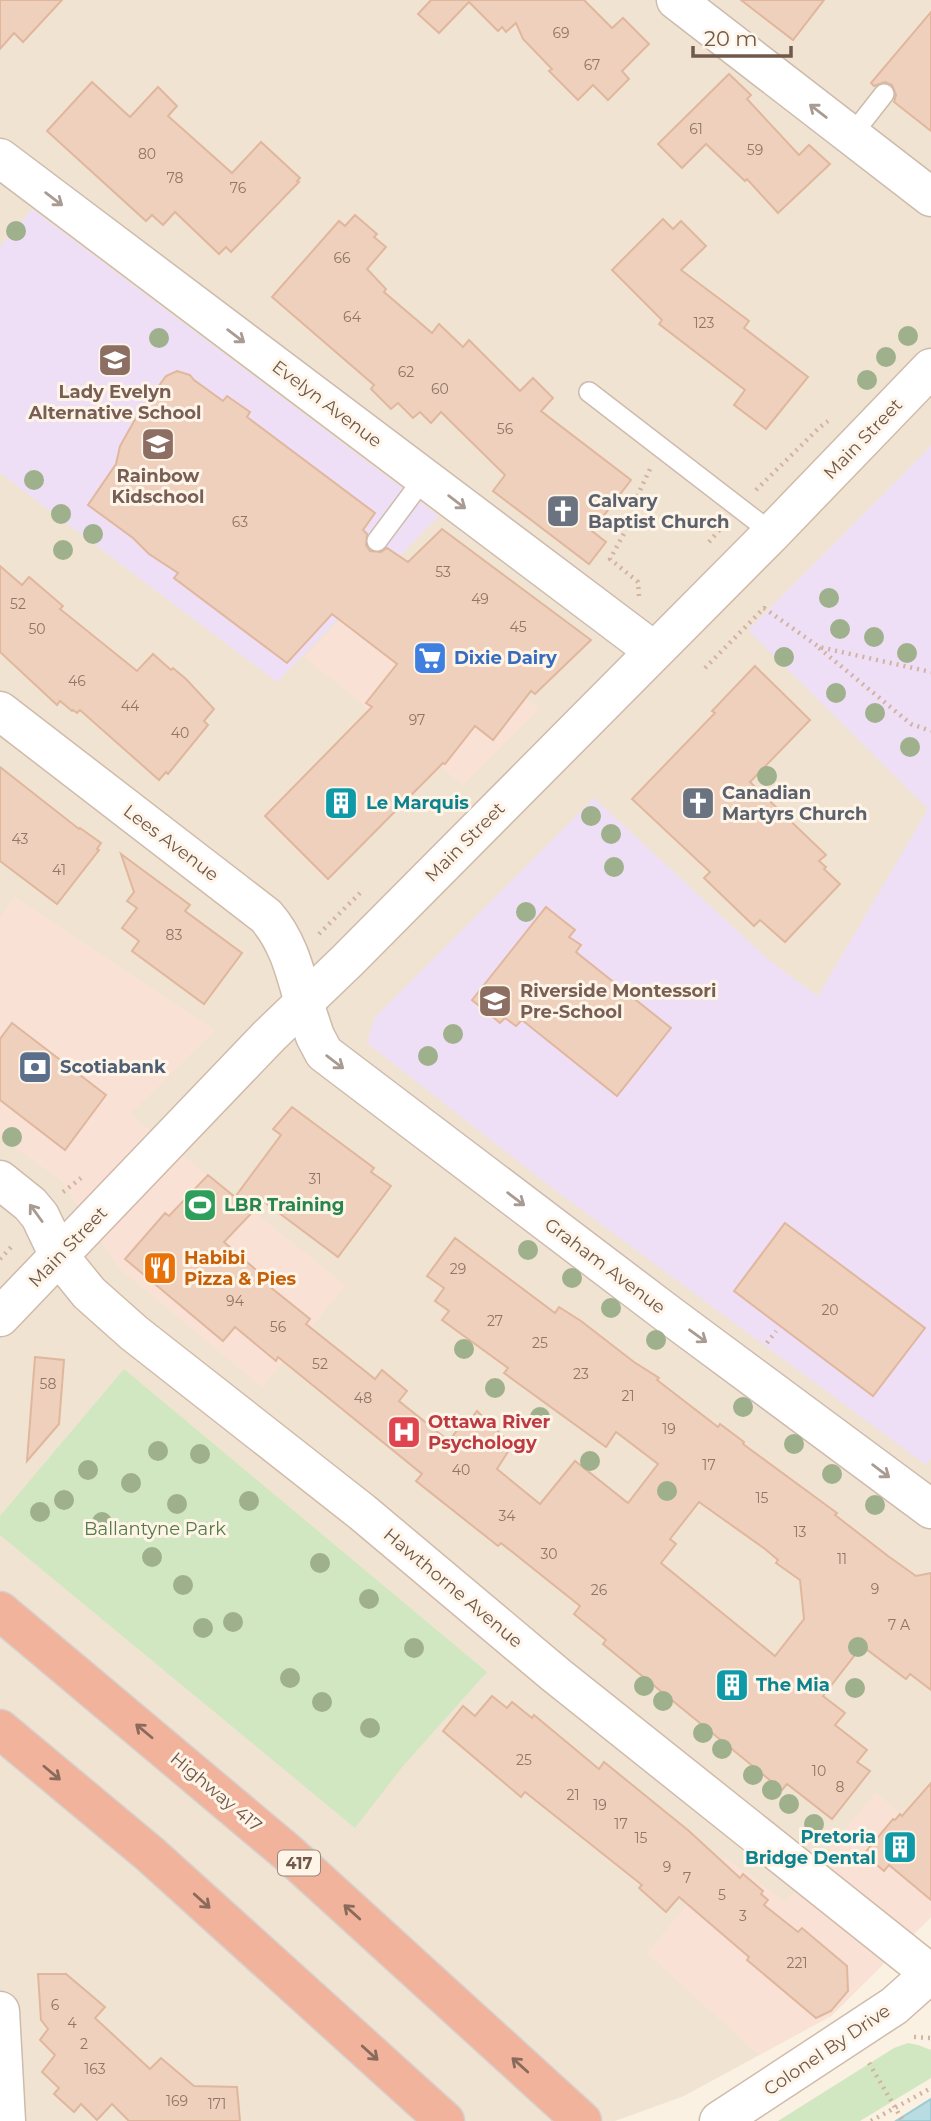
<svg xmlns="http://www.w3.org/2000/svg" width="931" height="2121" viewBox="0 0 931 2121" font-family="Montserrat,sans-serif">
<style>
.residential{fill:#f1e3d1}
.commercial{fill:#fae1d6}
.education{fill:#eedff6}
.green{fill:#d1e7c2}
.water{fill:#b8dce2;stroke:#9fcbd3;stroke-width:2}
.building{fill:#eed0bc;stroke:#e0b79d;stroke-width:2;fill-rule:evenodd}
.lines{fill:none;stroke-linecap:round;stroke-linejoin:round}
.lane-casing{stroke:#cdbbad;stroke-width:22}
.street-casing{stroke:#cdbbad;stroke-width:41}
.secondary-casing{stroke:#d0bbaa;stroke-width:41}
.highway-casing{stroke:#d7d0cc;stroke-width:41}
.path{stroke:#d2b39f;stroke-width:4.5;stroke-dasharray:2 5;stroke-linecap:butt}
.lane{stroke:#fff;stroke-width:19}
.street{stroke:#fff;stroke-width:38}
.secondary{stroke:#fff;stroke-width:38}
.highway{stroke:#f1b39c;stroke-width:38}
.tree{fill:#9fb08c}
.oneway{stroke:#a99b92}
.oneway2{stroke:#8a6a5a}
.labels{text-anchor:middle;stroke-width:6;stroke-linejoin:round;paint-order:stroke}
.number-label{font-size:14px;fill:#907666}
.shield{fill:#fef5e8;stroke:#9b8779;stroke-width:2}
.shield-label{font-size:16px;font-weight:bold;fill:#70584a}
.education-label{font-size:18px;font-weight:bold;fill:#785e54;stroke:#fef5e8}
.street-label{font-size:18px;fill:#70584a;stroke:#fef5e8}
.worship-label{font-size:18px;font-weight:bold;fill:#5b616d;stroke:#fef5e8;text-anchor:start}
.shop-label{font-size:18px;font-weight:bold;fill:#366cbe;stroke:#fef5e8;text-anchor:start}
.culture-label{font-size:18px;font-weight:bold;fill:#0d838f;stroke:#fef5e8;text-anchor:start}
.service-label{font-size:18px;font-weight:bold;fill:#4e5e75;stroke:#fef5e8;text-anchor:start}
.leisure-label{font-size:18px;font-weight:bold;fill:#27864d;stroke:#fef5e8;text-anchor:start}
.food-label{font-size:18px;font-weight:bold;fill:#c56008;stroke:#fef5e8;text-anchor:start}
.health-label{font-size:18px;font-weight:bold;fill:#be3a42;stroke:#fef5e8;text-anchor:start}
.park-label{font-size:18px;fill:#557b46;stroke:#fef5e8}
</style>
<rect width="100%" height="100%" fill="#faf1e2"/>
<polygon class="residential" points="0,0 931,0 931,1917 831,2016 684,2096 615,2121 0,2121"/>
<g class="commercial">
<polygon points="374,585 539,709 463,785 304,657"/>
<polygon points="15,897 215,1030 130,1114 346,1285 262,1387 118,1267 61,1180 0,1137 0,918"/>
<polygon points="875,1793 931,1836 931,1917 831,2016 759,2055 647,1953 726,1858 786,1902"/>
</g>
<g class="education">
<polygon points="32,209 439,516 277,682 0,473 0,247"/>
<polygon points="931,446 931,1459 926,1465 551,1187 367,1043 375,1017 594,798 770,961 818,996 928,809 748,630"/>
</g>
<g class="green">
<polygon points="124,1369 487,1672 403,1766 355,1828 0,1535 0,1516"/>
<polygon points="908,2043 918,2045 931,2050 931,2078 865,2118 860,2121 778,2121 894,2048"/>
</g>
<polygon class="water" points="931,2099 931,2121 896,2121"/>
<g class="building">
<polygon points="0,0 62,0 23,42 14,33 0,49"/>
<polygon points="431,0 584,0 612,28 623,18 649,44 622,71 629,79 608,100 593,85 578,100 549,71 552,69 523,39 516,23 506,32 502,27 498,31 469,2 439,33 418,14"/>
<polygon points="741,0 824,0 793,40"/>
<polygon points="931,12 931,131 894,102 896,95 892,85 885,82 874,86 871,83"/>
<polygon points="729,74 751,95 747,99 799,155 809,145 830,164 778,213 747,179 745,181 706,144 682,168 658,144"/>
<polygon points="92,82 130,117 158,87 177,106 168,116 232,173 261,142 300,178 297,181 299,182 231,252 226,247 219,254 175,212 163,225 152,215 146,221 47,131"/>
<polygon points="355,215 377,234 374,237 386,247 367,269 386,289 384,292 432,333 439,324 463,347 469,340 520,391 533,378 553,398 541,411 631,480 592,531 606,542 589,564 493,491 505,475 441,412 431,423 420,412 413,418 398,403 391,409 371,389 374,385 272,297 339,221 345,226"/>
<polygon points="663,219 673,229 681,221 706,246 681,270 749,321 744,328 808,377 766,429 734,405 745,390 659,324 662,320 612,270"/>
<polygon points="177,371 190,375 194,380 223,401 227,396 250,412 247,417 375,513 363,530 367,534 366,545 370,551 381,552 387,548 408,562 442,529 591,640 535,694 531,691 493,740 475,726 445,764 443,763 328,879 265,816 372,707 366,703 397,664 332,614 287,663 174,578 178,573 149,554 133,538 88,505 116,464 120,446 137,416 166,376"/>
<polygon points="0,566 22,585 29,577 63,606 60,609 137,671 153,654 171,670 173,668 186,679 214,709 204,721 208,725 168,774 166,772 159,780 80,710 77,713 73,710 72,711 60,701 57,705 0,652"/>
<polygon points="755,666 810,720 750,782 826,855 819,861 826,867 824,869 840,884 785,942 760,920 754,926 704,878 710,872 632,799 715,713 712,711"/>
<polygon points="0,767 79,829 80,828 101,843 97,849 99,850 57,904 0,861"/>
<polygon points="121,854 190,905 185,911 242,953 204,1004 132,951 139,941 122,928 137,908 127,901 134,892"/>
<polygon points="546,907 575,930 569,937 581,945 576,952 671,1028 617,1096 522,1020 516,1026 505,1018 500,1023 472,1000"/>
<polygon points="12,1023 106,1095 65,1150 0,1100 0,1039"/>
<path d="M292,1107L374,1168L371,1172L391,1186L338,1257L263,1201L224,1242L271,1283L269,1286L310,1319L306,1324L375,1379L382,1370L407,1391L399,1401L449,1441L461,1425L464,1428L477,1411L505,1438L502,1440L511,1447L497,1469L540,1504L575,1461L628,1503L658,1464L616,1432L606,1447L504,1373L508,1368L442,1320L449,1311L435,1301L444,1288L427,1276L455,1238L555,1313L559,1307L581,1321L634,1362L659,1378L657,1380L718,1427L720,1424L744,1442L743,1444L837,1513L835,1515L888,1556L916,1576L931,1573V1690L910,1674L906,1679L862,1646L823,1696L845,1713L835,1725L867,1750L857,1762L870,1771L832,1819L787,1784L782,1790L603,1644L606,1640L574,1614L580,1606L501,1543L498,1546L416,1481L422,1474L278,1357L276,1361L235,1327L223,1341L125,1259L165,1213L169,1216L208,1175L235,1197L281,1135L273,1129ZM699,1502L765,1549L778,1560L776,1563L800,1580L804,1619L775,1656L661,1563L676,1544L670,1539Z"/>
<polygon points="785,1223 925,1328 873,1396 734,1291"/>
<polygon points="35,1357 64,1360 59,1424 27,1461"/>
<polygon points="492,1696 507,1708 512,1702 532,1718 534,1715 599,1769 604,1762 689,1831 740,1878 743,1874 763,1891 761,1894 768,1900 764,1905 798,1932 802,1928 847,1966 848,1991 831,2011 816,2018 747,1960 749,1957 679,1897 666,1912 639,1888 642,1885 525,1792 521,1797 443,1731 463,1706 475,1716"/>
<polygon points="931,1783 931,1900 889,1865 884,1871 864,1854 893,1819 895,1820 900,1814 902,1816"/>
<polygon points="38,1974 66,1974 85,1990 105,2007 95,2018 150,2069 161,2058 194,2086 237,2087 240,2121 129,2121 112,2104 97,2120 81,2104 74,2112 54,2094 59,2088 42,2072 55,2055 40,2040 48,2029 41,2020"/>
</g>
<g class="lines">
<g class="lane-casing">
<g id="lane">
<polyline points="851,136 884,94"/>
<polyline points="589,392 772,533"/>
<polyline points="377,541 424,478"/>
</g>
</g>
<g class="street-casing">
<g id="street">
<polyline points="676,0 931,197"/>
<polyline points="0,158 654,651"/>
<polyline points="304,1003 315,1036 324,1053 668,1314 931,1509"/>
<polyline points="0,1180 30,1204 40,1216 59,1256"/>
<polyline points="0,2011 6,2121"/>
</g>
</g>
<g class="secondary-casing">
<g id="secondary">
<path d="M0,711L266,916C288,941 295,971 304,1003"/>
<polyline points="59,1256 89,1293 134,1333 362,1512 556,1675 931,1974"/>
<polyline points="0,1317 269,1036 347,961 772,533 931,368"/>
<polyline points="719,2121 894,2006 931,1973"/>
</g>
</g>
<g class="highway-casing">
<g id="highway">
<polyline points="0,1611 288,1853 582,2121"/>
<polyline points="0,1729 151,1855 445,2121"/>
</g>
</g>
<g class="path">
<polyline points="756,490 820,427 828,421"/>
<polyline points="709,542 722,527"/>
<polyline points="639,596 638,582 610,559 627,528 634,503 650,469"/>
<polyline points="819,648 911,724 931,731"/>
<polyline points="705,668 764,608 819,647 931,672"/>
<polyline points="319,934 360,893"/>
<polyline points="63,1192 81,1178"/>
<polyline points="0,1259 14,1244"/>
<polyline points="767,1343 776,1331"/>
<polyline points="914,2037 931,2038"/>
<polyline points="869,2063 903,2121"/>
<polyline points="871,2121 931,2088"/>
</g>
<use href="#lane" class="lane"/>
<use href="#street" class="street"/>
<use href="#secondary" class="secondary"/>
<use href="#highway" class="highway"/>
</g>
<g class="tree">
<circle cx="16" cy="231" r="10"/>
<circle cx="908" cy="336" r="10"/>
<circle cx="159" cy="338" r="10"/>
<circle cx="886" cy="357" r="10"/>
<circle cx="867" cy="380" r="10"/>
<circle cx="34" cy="480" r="10"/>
<circle cx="61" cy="514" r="10"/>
<circle cx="93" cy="534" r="10"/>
<circle cx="63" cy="550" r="10"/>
<circle cx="829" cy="598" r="10"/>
<circle cx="840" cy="629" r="10"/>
<circle cx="874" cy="637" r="10"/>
<circle cx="907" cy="653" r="10"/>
<circle cx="784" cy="657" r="10"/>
<circle cx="836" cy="693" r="10"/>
<circle cx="875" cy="713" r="10"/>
<circle cx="910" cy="747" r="10"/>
<circle cx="767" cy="776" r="10"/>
<circle cx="591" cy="816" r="10"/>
<circle cx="611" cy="834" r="10"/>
<circle cx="614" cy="867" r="10"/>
<circle cx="526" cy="912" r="10"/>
<circle cx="453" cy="1034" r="10"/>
<circle cx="428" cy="1056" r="10"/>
<circle cx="12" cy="1137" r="10"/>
<circle cx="528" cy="1250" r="10"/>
<circle cx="572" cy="1278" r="10"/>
<circle cx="611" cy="1308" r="10"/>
<circle cx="656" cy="1340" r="10"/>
<circle cx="464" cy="1349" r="10"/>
<circle cx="495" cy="1388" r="10"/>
<circle cx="743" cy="1407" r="10"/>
<circle cx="540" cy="1417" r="10"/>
<circle cx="794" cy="1444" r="10"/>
<circle cx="158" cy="1451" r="10"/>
<circle cx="200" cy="1454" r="10"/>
<circle cx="590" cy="1461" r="10"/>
<circle cx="88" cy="1470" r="10"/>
<circle cx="832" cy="1474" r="10"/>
<circle cx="131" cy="1483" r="10"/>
<circle cx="667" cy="1491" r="10"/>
<circle cx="64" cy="1500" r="10"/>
<circle cx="249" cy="1501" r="10"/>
<circle cx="177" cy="1504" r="10"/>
<circle cx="875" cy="1505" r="10"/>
<circle cx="40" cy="1512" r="10"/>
<circle cx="102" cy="1522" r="10"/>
<circle cx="152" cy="1557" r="10"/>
<circle cx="320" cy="1563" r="10"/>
<circle cx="183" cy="1585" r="10"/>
<circle cx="369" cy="1599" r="10"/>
<circle cx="233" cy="1622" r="10"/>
<circle cx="203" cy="1628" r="10"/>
<circle cx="858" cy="1647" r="10"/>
<circle cx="414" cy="1648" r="10"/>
<circle cx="290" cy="1678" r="10"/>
<circle cx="644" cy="1686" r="10"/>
<circle cx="855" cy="1688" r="10"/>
<circle cx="663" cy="1701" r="10"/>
<circle cx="322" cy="1702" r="10"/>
<circle cx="370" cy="1728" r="10"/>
<circle cx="703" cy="1733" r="10"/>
<circle cx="722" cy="1749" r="10"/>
<circle cx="753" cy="1775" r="10"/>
<circle cx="772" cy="1790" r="10"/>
<circle cx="789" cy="1804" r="10"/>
<circle cx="814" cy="1824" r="10"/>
</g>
<defs><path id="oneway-shaft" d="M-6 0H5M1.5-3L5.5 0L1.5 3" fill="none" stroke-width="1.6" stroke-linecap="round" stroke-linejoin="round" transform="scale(1.75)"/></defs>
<g class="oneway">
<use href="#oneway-shaft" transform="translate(818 111) rotate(-142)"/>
<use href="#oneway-shaft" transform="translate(54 199) rotate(37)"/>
<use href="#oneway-shaft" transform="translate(236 336) rotate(37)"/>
<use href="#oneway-shaft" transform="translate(457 502) rotate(37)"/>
<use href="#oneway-shaft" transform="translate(335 1062) rotate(37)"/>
<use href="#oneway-shaft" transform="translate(516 1199) rotate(37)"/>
<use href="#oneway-shaft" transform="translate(36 1213) rotate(-126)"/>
<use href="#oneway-shaft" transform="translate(698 1336) rotate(36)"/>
<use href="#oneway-shaft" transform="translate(881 1471) rotate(37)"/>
</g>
<g class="oneway2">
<use href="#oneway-shaft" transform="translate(144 1731) rotate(-140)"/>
<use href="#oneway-shaft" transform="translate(52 1773) rotate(40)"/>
<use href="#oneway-shaft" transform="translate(202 1901) rotate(42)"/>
<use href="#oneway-shaft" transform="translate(352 1912) rotate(-138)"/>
<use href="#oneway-shaft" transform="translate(370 2053) rotate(42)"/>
<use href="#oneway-shaft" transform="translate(520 2065) rotate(-138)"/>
</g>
<defs>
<g id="school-square" transform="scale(1.75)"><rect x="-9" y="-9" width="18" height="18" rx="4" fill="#8d6e63" stroke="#fef5e8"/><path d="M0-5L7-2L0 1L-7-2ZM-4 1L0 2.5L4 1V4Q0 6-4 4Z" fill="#fff"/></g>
<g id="church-square" transform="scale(1.75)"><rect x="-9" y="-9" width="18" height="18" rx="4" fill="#6b7280" stroke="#fef5e8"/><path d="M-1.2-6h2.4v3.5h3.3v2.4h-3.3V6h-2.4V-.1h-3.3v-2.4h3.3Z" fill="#fff"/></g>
<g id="supermarket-square" transform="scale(1.75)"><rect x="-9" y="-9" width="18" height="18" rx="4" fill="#3f7fe0" stroke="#fef5e8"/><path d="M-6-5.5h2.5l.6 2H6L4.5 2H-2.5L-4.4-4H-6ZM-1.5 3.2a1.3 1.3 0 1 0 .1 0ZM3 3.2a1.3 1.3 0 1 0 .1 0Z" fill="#fff"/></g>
<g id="building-square" transform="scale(1.75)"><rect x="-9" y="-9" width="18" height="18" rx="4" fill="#0f9aa8" stroke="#fef5e8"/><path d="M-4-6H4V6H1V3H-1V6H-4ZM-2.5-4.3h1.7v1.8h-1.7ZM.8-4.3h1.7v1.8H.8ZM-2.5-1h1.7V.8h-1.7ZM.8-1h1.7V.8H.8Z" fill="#fff"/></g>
<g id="bank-square" transform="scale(1.75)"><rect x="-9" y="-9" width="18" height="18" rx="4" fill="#5c6f8a" stroke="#fef5e8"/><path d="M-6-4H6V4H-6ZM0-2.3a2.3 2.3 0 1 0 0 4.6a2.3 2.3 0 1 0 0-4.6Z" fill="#fff"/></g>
<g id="stadium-square" transform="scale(1.75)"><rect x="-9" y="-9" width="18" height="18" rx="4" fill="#2e9e5b" stroke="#fef5e8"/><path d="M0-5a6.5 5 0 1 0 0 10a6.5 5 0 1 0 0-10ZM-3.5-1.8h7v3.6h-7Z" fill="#fff"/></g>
<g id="restaurant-square" transform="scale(1.75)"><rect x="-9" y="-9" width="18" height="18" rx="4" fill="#e8710a" stroke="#fef5e8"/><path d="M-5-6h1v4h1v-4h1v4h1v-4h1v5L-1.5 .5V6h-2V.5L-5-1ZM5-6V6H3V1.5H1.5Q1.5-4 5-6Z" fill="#fff"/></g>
<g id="hospital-square" transform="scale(1.75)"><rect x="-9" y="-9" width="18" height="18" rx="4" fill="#e0444e" stroke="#fef5e8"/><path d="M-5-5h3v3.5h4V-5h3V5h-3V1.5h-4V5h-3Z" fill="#fff"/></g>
</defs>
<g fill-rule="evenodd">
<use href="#school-square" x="115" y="360"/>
<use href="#school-square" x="158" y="444"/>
<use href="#church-square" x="563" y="511"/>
<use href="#supermarket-square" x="430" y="658"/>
<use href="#building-square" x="341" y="803"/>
<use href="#church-square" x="698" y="803"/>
<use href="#school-square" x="495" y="1001"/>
<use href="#bank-square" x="35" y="1067"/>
<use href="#stadium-square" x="200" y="1205"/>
<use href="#restaurant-square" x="160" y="1268"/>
<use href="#hospital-square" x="404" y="1432"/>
<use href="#building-square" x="732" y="1685"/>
<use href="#building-square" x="900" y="1847"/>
</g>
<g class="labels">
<g class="number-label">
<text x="561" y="38">69</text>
<text x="592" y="70">67</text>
<text x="696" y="134">61</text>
<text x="755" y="155">59</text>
<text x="147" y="159">80</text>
<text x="175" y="183">78</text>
<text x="238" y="193">76</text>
<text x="342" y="263">66</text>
<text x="352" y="322">64</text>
<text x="704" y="328">123</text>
<text x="406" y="377">62</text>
<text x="440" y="394">60</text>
<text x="505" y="434">56</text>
<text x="240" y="527">63</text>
<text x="443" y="577">53</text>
<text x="480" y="604">49</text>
<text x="18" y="609">52</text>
<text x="518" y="632">45</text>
<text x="37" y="634">50</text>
<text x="77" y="686">46</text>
<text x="130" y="711">44</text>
<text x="417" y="725">97</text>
<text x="180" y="738">40</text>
<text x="20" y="844">43</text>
<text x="59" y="875">41</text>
<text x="174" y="940">83</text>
<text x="315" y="1184">31</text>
<text x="458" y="1274">29</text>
<text x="235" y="1306">94</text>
<text x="830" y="1315">20</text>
<text x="495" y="1326">27</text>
<text x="278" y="1332">56</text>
<text x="540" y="1348">25</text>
<text x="320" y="1369">52</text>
<text x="581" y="1379">23</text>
<text x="48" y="1389">58</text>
<text x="628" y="1401">21</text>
<text x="363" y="1403">48</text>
<text x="669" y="1434">19</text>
<text x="709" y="1470">17</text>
<text x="461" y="1475">40</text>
<text x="762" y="1503">15</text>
<text x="507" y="1521">34</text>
<text x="800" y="1537">13</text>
<text x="549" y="1559">30</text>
<text x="842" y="1564">11</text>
<text x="875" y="1594">9</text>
<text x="599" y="1595">26</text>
<text x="899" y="1630">7 A</text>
<text x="524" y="1765">25</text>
<text x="819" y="1776">10</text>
<text x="840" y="1792">8</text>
<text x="573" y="1800">21</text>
<text x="600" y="1810">19</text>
<text x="621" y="1829">17</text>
<text x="641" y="1843">15</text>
<text x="667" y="1872">9</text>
<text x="687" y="1883">7</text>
<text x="722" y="1900">5</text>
<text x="743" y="1921">3</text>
<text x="797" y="1968">221</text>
<text x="55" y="2010">6</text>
<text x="72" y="2028">4</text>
<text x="84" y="2049">2</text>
<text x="95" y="2074">163</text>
<text x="177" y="2106">169</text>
<text x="217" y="2109">171</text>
</g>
<rect class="shield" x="278" y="1850.5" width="42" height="25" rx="5"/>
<g class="shield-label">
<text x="299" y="1869">417</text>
</g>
<g class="education-label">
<text x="115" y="398">Lady Evelyn<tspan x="115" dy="21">Alternative School</tspan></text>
<text x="158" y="482">Rainbow<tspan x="158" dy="21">Kidschool</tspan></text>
<text x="520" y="997" text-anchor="start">Riverside Montessori<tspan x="520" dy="21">Pre-School</tspan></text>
</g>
<g class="street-label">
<text transform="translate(327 404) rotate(37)" y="6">Evelyn Avenue</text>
<text transform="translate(863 439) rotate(-46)" y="6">Main Street</text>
<text transform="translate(465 842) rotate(-45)" y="6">Main Street</text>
<text transform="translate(171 843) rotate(37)" y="6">Lees Avenue</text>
<text transform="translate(68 1247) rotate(-46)" y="6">Main Street</text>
<text transform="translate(605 1266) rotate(37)" y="6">Graham Avenue</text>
<text transform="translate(453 1588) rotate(40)" y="6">Hawthorne Avenue</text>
<text transform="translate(216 1792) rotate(40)" y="6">Highway 417</text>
<text transform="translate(827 2050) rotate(-34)" y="6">Colonel By Drive</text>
</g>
<g class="worship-label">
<text x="588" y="507">Calvary<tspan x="588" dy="21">Baptist Church</tspan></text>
<text x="722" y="799">Canadian<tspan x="722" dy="21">Martyrs Church</tspan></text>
</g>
<g class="shop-label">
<text x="454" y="664">Dixie Dairy</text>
</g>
<g class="culture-label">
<text x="366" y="809">Le Marquis</text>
<text x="756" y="1691">The Mia</text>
<text x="876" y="1843" text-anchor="end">Pretoria<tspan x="876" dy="21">Bridge Dental</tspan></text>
</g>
<g class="service-label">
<text x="60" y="1073">Scotiabank</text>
</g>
<g class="leisure-label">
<text x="224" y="1211">LBR Training</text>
</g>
<g class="food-label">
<text x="184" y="1264">Habibi<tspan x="184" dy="21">Pizza &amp; Pies</tspan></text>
</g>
<g class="health-label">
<text x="428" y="1428">Ottawa River<tspan x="428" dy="21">Psychology</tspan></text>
</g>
<g class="park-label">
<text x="155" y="1535">Ballantyne Park</text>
</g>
</g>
<path d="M693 46v10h98v-10" fill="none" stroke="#70584a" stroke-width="3.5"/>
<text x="704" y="46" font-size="21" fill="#70584a" stroke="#fef5e8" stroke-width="5" paint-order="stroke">20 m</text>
</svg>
